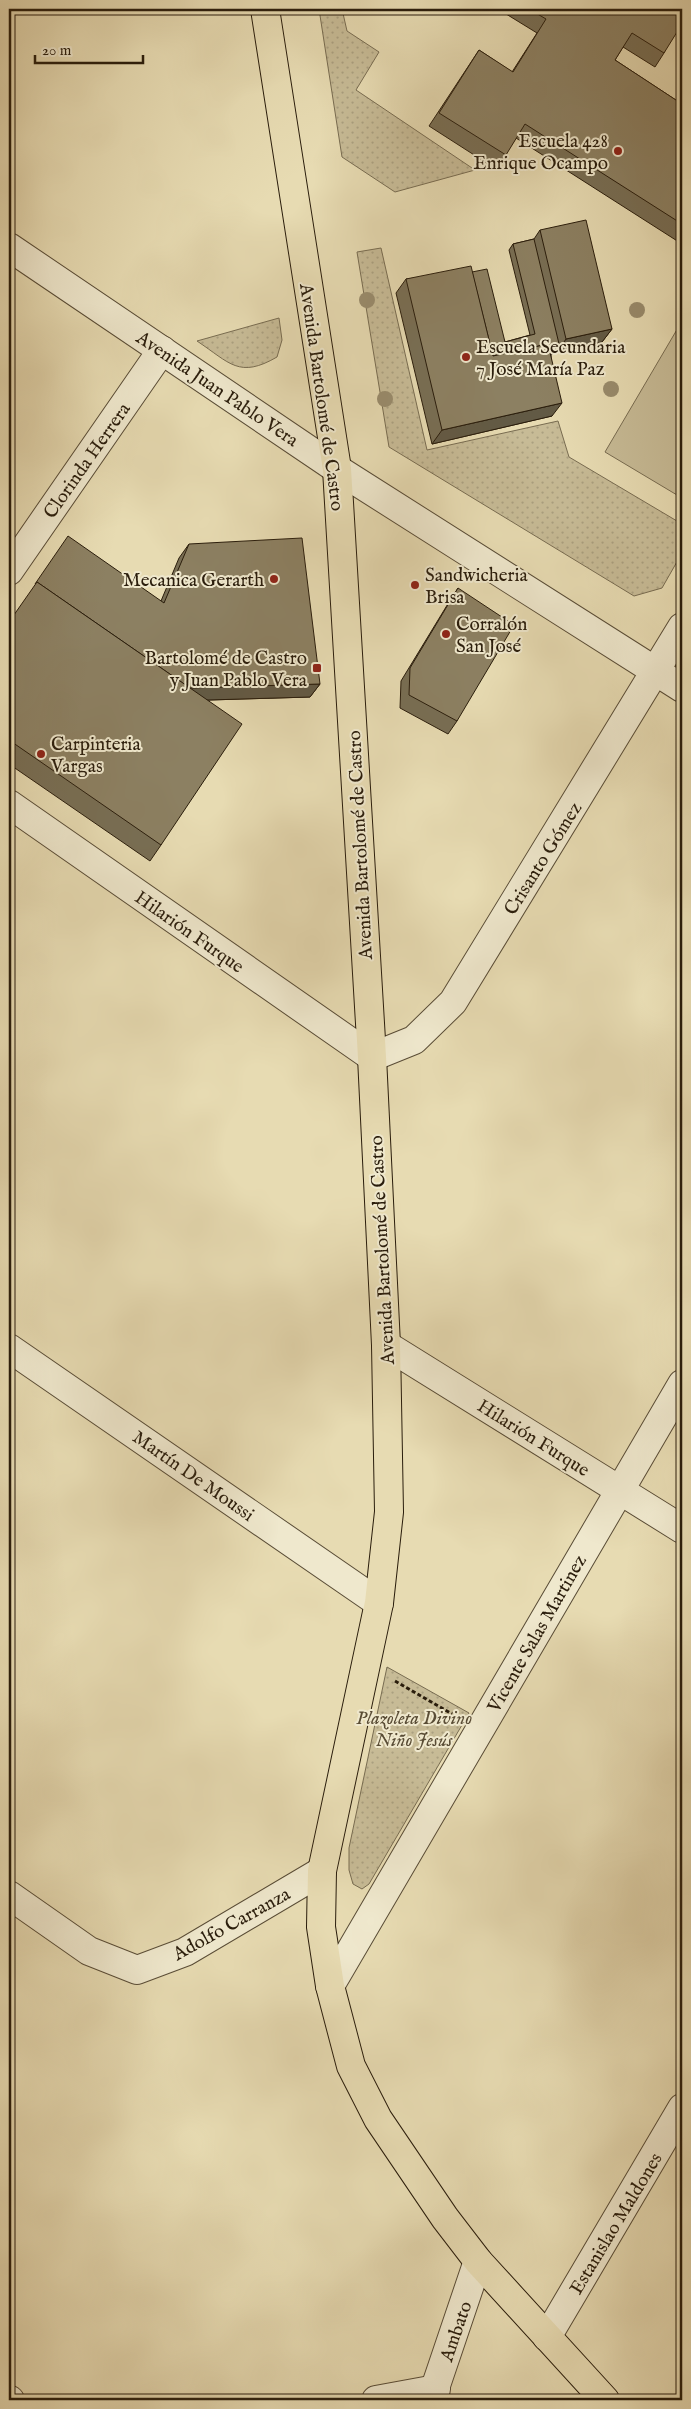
<svg xmlns="http://www.w3.org/2000/svg" width="691" height="2409" viewBox="0 0 691 2409" font-family="'IM FELL English',serif">
<style>
.grass{fill:url(#grass-dots);stroke:#786c51}
.pitch{fill:#c7bb96;stroke:#786c51}
.lines{fill:none;stroke-linecap:round;stroke-linejoin:round}
.minor-casing{stroke:#594c36;stroke-width:30}
.major-casing{stroke:#2a1d0c;stroke-width:30}
.path{stroke:#2a1d0c;stroke-width:3;stroke-dasharray:4 2.5;stroke-linecap:butt}
.minor{stroke:#efe8cd;stroke-width:28}
.major{stroke:#e7dbb2;stroke-width:28}
.tree{fill:#998c6d}
.wall{fill:#786e54;stroke:#2a1d0c}
.shaded-wall{fill:#625a45;stroke:#2a1d0c}
.building{fill:#8c8062;stroke:#2a1d0c}
.poi-dot{fill:#8f2418;stroke:#efe8cd;stroke-width:2}
.labels{text-anchor:middle;stroke-width:4;stroke-linejoin:round;paint-order:stroke}
.poi-label{font-size:19px;fill:#2a1d0c;stroke:#efe8cd;text-anchor:start}
.street-label{font-size:19px;fill:#2a1d0c;stroke:#efe8cd}
.park-label{font-size:19px;font-style:italic;fill:#594c35;stroke:#efe8cd}
</style>
<defs>
<pattern id="grass-dots" width="8" height="8" patternUnits="userSpaceOnUse" patternTransform="scale(1.25)"><rect width="8" height="8" fill="#c7bb96"/><path d="M2 2h.1M6 6h.1" fill="none" stroke="#aba080" stroke-width="1.8" stroke-linecap="round"/></pattern>
</defs>
<rect width="100%" height="100%" fill="#e7dbb2"/>
<filter id="stains"><feTurbulence type="fractalNoise" baseFrequency=".004" numOctaves="4"/><feColorMatrix values="0 0 0 0 .2 0 0 0 0 .09 0 0 0 0 .02 0 0 0 .5 -.17"/></filter>
<radialGradient id="worn" r=".72"><stop offset=".6" stop-color="#630" stop-opacity="0"/><stop offset="1" stop-color="#630" stop-opacity=".3"/></radialGradient>
<g class="grass">
<polygon points="319,9 342,9 347,31 379,52 356,90 475,170 395,192 342,157"/>
<polygon points="381,248 427,450 558,421 569,457 682,524 682,553 662,588 634,596 389,447 357,252"/>
<path d="M279,318L282,340L277,357C239,379 230,363 197,341Z"/>
<polygon points="387,1667 469,1713 369,1884 362,1889 353,1884 349,1870 349,1848"/>
</g>
<polygon class="pitch" points="682,321 682,498 605,452"/>
<g class="lines">
<g class="minor-casing">
<g id="minor">
<polyline points="9,247 337,469 682,688"/>
<polyline points="9,571 162,350"/>
<polyline points="9,804 372,1057 414,1040 453,1002 682,627"/>
<polyline points="386,1345 682,1529"/>
<polyline points="9,1348 379,1603"/>
<polyline points="9,1895 89,1951 137,1970 185,1952 322,1871"/>
<polyline points="330,1986 682,1384"/>
<polyline points="547,2337 682,2108"/>
<polyline points="9,2400 10,2400"/>
<polyline points="376,2400 436,2389"/>
<polyline points="431,2400 478,2261"/>
</g>
</g>
<g class="major-casing">
<polyline id="major" points="265,9 337,469 372,1057 386,1345 389,1512 379,1603 322,1871 321,1927 330,1986 351,2066 378,2119 445,2218 478,2261 605,2400"/>
</g>
<polyline class="path" points="395,1681 452,1714"/>
<use href="#minor" class="minor"/>
<use href="#major" class="major"/>
</g>
<g class="tree">
<circle cx="367" cy="300" r="8"/>
<circle cx="637" cy="310" r="8"/>
<circle cx="611" cy="389" r="8"/>
<circle cx="385" cy="399" r="8"/>
</g>
<g class="wall">
<polygon points="498,9 682,9 664,53 655,67 623,47 615,60 682,104 682,244 516,138 496,169 429,126 479,50 512,72 537,33"/>
<polygon points="540,230 612,329 602,342 551,354 552,416 432,444 396,293 406,279 472,272 505,342 530,335 509,250 513,244 534,239"/>
<polygon points="189,544 320,684 310,697 209,700 161,845 150,861 9,764 9,622 161,601 179,558"/>
<polygon points="458,588 457,721 448,734 400,708 401,681 449,602"/>
</g>
<g class="shaded-wall">
<polygon points="612,329 602,342 483,370 487,365 560,348 566,339"/>
<polygon points="562,403 552,416 432,444 442,430"/>
<polygon points="320,684 310,697 175,701 184,688"/>
</g>
<g class="building">
<polygon points="529,9 682,9 682,24 664,53 632,33 615,60 682,104 682,224 525,124 506,155 439,113 479,50 513,72 546,19"/>
<polygon points="586,220 612,329 566,339 540,230"/>
<polygon points="534,239 560,348 550,350 548,344 493,356 472,272 487,269 505,342 535,334 513,244"/>
<polygon points="471,266 493,356 548,344 562,403 442,430 406,279"/>
<polygon points="68,536 164,603 189,544 302,538 320,684 190,688 37,582 35,584"/>
<polygon points="37,582 242,724 161,845 9,740 9,622"/>
<polygon points="458,588 514,625 457,721 409,695 410,668"/>
<polygon points="9,821 14,824 9,832"/>
</g>
<g class="poi-dot">
<circle cx="618" cy="151" r="5"/>
<circle cx="466" cy="357" r="5"/>
<circle cx="274" cy="579" r="5"/>
<circle cx="415" cy="585" r="5"/>
<circle cx="446" cy="634" r="5"/>
<rect x="312" y="663" width="10" height="10" rx="2.5"/>
<circle cx="41" cy="754" r="5"/>
</g>
<g class="labels">
<g class="poi-label">
<text x="608" y="147" text-anchor="end">Escuela 428<tspan x="608" dy="22">Enrique Ocampo</tspan></text>
<text x="476" y="353">Escuela Secundaria<tspan x="476" dy="22">7 José María Paz</tspan></text>
<text x="425" y="581">Sandwicheria<tspan x="425" dy="22">Brisa</tspan></text>
<text x="264" y="586" text-anchor="end">Mecanica Gerarth</text>
<text x="456" y="630">Corralón<tspan x="456" dy="22">San José</tspan></text>
<text x="307" y="664" text-anchor="end">Bartolomé de Castro<tspan x="307" dy="22">y Juan Pablo Vera</tspan></text>
<text x="51" y="750">Carpinteria<tspan x="51" dy="22">Vargas</tspan></text>
</g>
<g class="street-label">
<text transform="translate(218 388) rotate(34)" y="7">Avenida Juan Pablo Vera</text>
<text transform="translate(323 397) rotate(82)" y="7">Avenida Bartolomé de Castro</text>
<text transform="translate(86 460) rotate(-55)" y="7">Clorinda Herrera</text>
<text transform="translate(359 845) rotate(-93)" y="7">Avenida Bartolomé de Castro</text>
<text transform="translate(542 858) rotate(-58)" y="7">Crisanto Gómez</text>
<text transform="translate(190 931) rotate(35)" y="7">Hilarión Furque</text>
<text transform="translate(381 1250) rotate(-93)" y="7">Avenida Bartolomé de Castro</text>
<text transform="translate(534 1437) rotate(32)" y="7">Hilarión Furque</text>
<text transform="translate(194 1475) rotate(35)" y="7">Martín De Moussi</text>
<text transform="translate(536 1633) rotate(-60)" y="7">Vicente Salas Martinez</text>
<text transform="translate(231 1923) rotate(-29)" y="7">Adolfo Carranza</text>
<text transform="translate(615 2223) rotate(-59)" y="7">Estanislao Maldones</text>
<text transform="translate(455 2331) rotate(-71)" y="7">Ambato</text>
</g>
<g class="park-label">
<text x="414" y="1724">Plazoleta Divino<tspan x="414" dy="22">Niño Jesús</tspan></text>
</g>
</g>
<rect width="691" height="2409" fill="none" stroke="#e7dbb2" stroke-width="30"/>
<rect x="10" y="10" width="671" height="2389" fill="none" stroke="#2a1d0c" stroke-width="2.5"/>
<rect x="15" y="15" width="661" height="2379" fill="none" stroke="#2a1d0c"/>
<path d="M35 55v8h108v-8" fill="none" stroke="#2a1d0c" stroke-width="2.5"/>
<text x="42" y="55" font-size="15" fill="#2a1d0c" stroke="#efe8cd" stroke-width="4" paint-order="stroke">20 m</text>
<rect width="100%" height="100%" filter="url(#stains)"/>
<rect width="100%" height="100%" fill="url(#worn)"/>
</svg>
